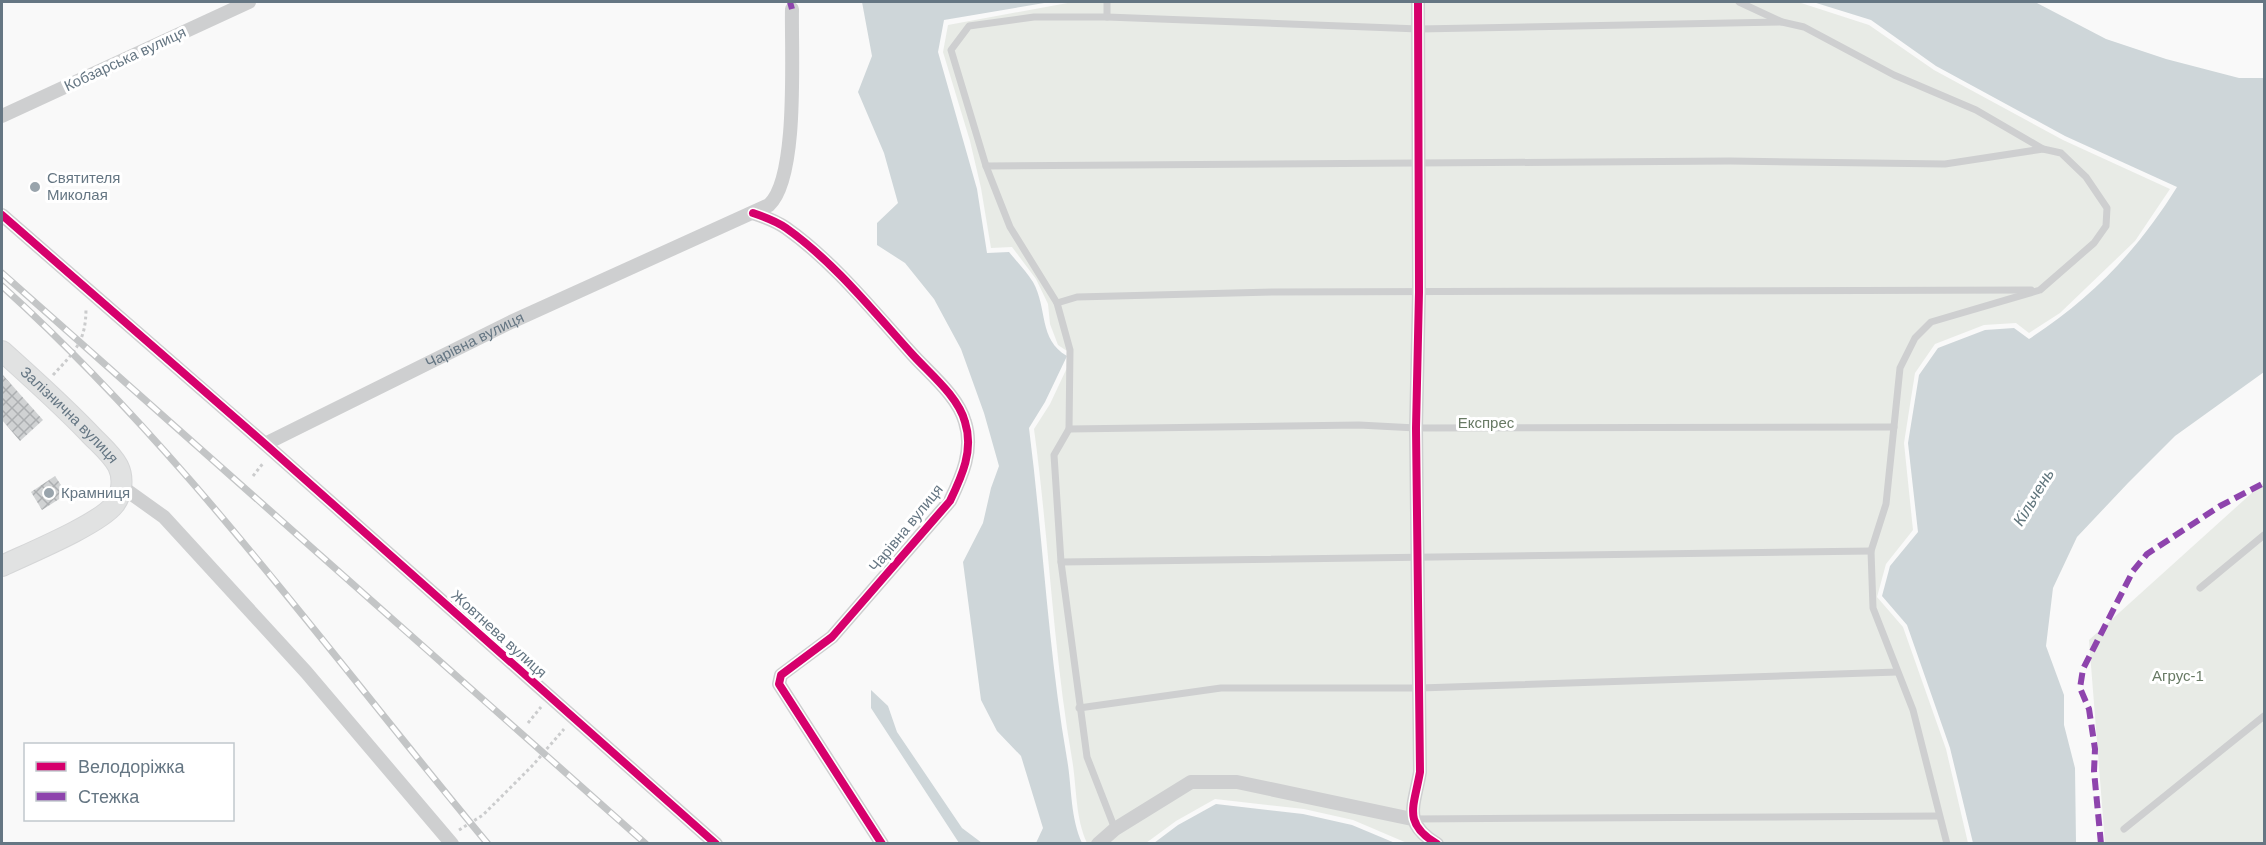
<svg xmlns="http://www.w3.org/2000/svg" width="2266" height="845" viewBox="0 0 2266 845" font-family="Arial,sans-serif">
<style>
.green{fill:#e8ebe6}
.water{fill:#ced6d9}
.building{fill:url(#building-cross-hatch)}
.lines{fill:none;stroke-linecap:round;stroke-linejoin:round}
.secondary-casing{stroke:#d5d6d7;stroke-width:22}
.path{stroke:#cbcccd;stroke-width:3;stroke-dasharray:3 3;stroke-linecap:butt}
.lane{stroke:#cecfd0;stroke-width:7}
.street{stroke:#cecfd0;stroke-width:14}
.secondary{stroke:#e1e2e2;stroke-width:20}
.rail-casing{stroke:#c3c5c6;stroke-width:7}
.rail{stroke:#fff;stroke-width:4.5;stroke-dasharray:14;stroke-linecap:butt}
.quiet{stroke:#8e44ad;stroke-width:6;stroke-dasharray:12 6;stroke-linecap:butt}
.cycleway-casing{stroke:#fff;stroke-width:11}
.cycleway{stroke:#d6006c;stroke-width:8}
.poi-dot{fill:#99a4ac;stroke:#fff;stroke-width:2}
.labels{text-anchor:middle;stroke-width:6;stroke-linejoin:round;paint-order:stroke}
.street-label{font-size:15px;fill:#657683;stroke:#fff}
.poi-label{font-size:15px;fill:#657683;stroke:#fff;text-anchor:start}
.park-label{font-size:15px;fill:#687a64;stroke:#fff}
.water-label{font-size:16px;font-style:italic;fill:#60757c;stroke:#fff}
</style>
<defs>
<pattern id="building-cross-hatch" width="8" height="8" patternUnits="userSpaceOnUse" patternTransform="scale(1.5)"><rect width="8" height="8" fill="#d0d2d3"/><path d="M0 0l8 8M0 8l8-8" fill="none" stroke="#acafb1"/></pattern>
</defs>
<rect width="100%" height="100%" fill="#f9f9f9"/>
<g class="green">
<path d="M1073,2H1798L1869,25L1934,70L2063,140L2170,189L2135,241L2060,313L2029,333L2016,323L1984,325L1935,344L1915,373L1904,443L1913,530L1886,564L1877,597L1903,627L1946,749L1968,843H1407L1353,820L1304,809L1215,799L1176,821L1146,843H1087C1075,817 1077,788 1072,759C1053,649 1049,539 1034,429L1050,404L1073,355L1058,345L1050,324L1048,304L1036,279L1012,247L991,248L981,188L970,141L943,52L948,25Z"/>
<polygon points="2264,482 2264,843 2105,843 2089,640"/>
</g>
<g class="water">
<path d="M862,2H1050L944,20L938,52L977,189L987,253L1009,252C1017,262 1026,271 1033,282C1048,309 1038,339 1067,356L1045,402L1029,428C1043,538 1048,649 1067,759C1072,787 1070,817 1082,843H1036L1043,828L1021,756L997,731L981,700L963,562L983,523L991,488L999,466L984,413L961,349L934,299L905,263L877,245V223L898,203L884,153L858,92L872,56Z"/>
<path d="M1813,2H2035L2106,39L2166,59L2239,78H2264V372L2175,436L2128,483L2077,537L2053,588L2046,646L2064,695V725L2075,768L2076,843H1973L1950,748L1907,625L1882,596L1890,566L1918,532L1908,443L1919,375L1938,348L1985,330L2014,328L2029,339C2091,299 2138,250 2177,187L2065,136L1936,66L1871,20Z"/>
<polygon points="871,690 888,706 897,732 962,828 982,843 959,843 871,708"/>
<polygon points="1216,804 1303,814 1352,825 1395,843 1154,843 1178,825"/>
</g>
<g class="building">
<polygon points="2,374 43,420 20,441 2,420"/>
<polygon points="55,476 67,494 42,510 31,492"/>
</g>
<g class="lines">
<g class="secondary-casing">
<g id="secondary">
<path id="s2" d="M2,351C31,377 60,403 88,432C98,443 111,453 118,466C124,478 122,495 114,505C98,525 27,554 2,566"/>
</g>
</g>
<g class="path">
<path d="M53,375C75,351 86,342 86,308"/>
<polyline points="253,476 264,462"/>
<polyline points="528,723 541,707"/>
<polyline points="459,830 483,815 533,765 564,729"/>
</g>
<g class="lane">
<polyline points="1107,2 1107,17"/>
<polyline points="1739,2 1782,22 1804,27 1894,75 1976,110 2043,149 2061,153 2086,177 2107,208 2106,226 2094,243 2040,290 1931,322 1915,338 1900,368 1886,504 1871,551 1873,608 1913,710 1947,844"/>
<polyline points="986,166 1730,161 1945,164 2043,149"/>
<polyline points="1057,303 1077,297 1273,292 2031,290"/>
<polyline points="1069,429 1359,425 1416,428 1894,427"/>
<polyline points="1061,562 1871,551"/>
<polyline points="2200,588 2264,535"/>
<polyline points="1079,708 1221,688 1420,688 1897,672"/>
<polyline points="1412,819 1939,816"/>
<polyline points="1115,829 1087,757 1061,562 1054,455 1069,429 1070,350 1057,303 1010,227 986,166 951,50 969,26 1034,17 1107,17 1419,29 1782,22"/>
<polyline points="2124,829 2264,716"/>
</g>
<g class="street">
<path d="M1418,2L1419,292L1416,428L1420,772C1414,807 1402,823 1437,844"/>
<polyline points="2,116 249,2"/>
<path d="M753,213C765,217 776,221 786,228C834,262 873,311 912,354C929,373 958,396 965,422C974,450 962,476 950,501L832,637L781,675L779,684L882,844"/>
<polyline points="2,215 265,444 716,844"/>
<path id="s1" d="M265,444L511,322L769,205C799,178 791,50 792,9"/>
<polyline points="122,487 164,517 306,672 452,844"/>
<polyline points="1098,844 1115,829 1191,782 1237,782 1412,819"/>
</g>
<use href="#secondary" class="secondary"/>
<g class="rail-casing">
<g id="rail">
<polyline points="2,273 646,844"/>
<path d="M2,286C186,452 330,655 488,844"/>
</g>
</g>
<use href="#rail" class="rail"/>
<g class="quiet">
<polyline points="790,2 792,9"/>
<polyline points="2101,844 2094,771 2095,749 2089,709 2080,688 2083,669 2133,571 2147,554 2220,506 2264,483"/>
</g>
<g class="cycleway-casing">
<g id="cycleway">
<path d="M1418,2L1419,292L1416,428L1420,772C1414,807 1402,823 1437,844"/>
<path d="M753,213C765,217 776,221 786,228C834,262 873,311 912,354C929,373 958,396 965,422C974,450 962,476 950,501L832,637L781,675L779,684L882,844"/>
<polyline points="2,215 265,444 716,844"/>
</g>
</g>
<use href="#cycleway" class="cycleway"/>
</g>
<g class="poi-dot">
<circle cx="35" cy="187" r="6"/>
<circle cx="49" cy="493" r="6"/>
</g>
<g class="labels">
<g class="street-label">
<text transform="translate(125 59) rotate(-25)" y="5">Кобзарська вулиця</text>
<text dy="5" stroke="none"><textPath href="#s1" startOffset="234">Чарівна вулиця</textPath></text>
<text dy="5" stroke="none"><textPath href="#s2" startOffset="93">Залізнична вулиця</textPath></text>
<text transform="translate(906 528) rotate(-51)" y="5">Чарівна вулиця</text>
<text transform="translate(499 634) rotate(42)" y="5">Жовтнева вулиця</text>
</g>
<g class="poi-label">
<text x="47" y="183">Святителя<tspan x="47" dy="17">Миколая</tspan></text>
<text x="61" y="498">Крамниця</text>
</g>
<g class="park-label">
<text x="1486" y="428">Експрес</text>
<text x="2178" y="681">Агрус-1</text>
</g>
<g class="water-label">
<text transform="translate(2033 497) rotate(-59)" y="6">Кільчень</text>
</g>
</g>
<rect width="2266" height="845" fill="none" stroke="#657683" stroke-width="6"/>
<rect x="24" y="743" width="210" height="78" fill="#ffffff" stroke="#c1c8cd" stroke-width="1.5"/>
<rect x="36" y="762" width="30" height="9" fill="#d6006c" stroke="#c1c8cd" stroke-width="1.5"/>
<text x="78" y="773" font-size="18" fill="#657683">Велодоріжка</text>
<rect x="36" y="792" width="30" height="9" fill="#8e44ad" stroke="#c1c8cd" stroke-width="1.5"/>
<text x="78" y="803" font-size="18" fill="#657683">Стежка</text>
</svg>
